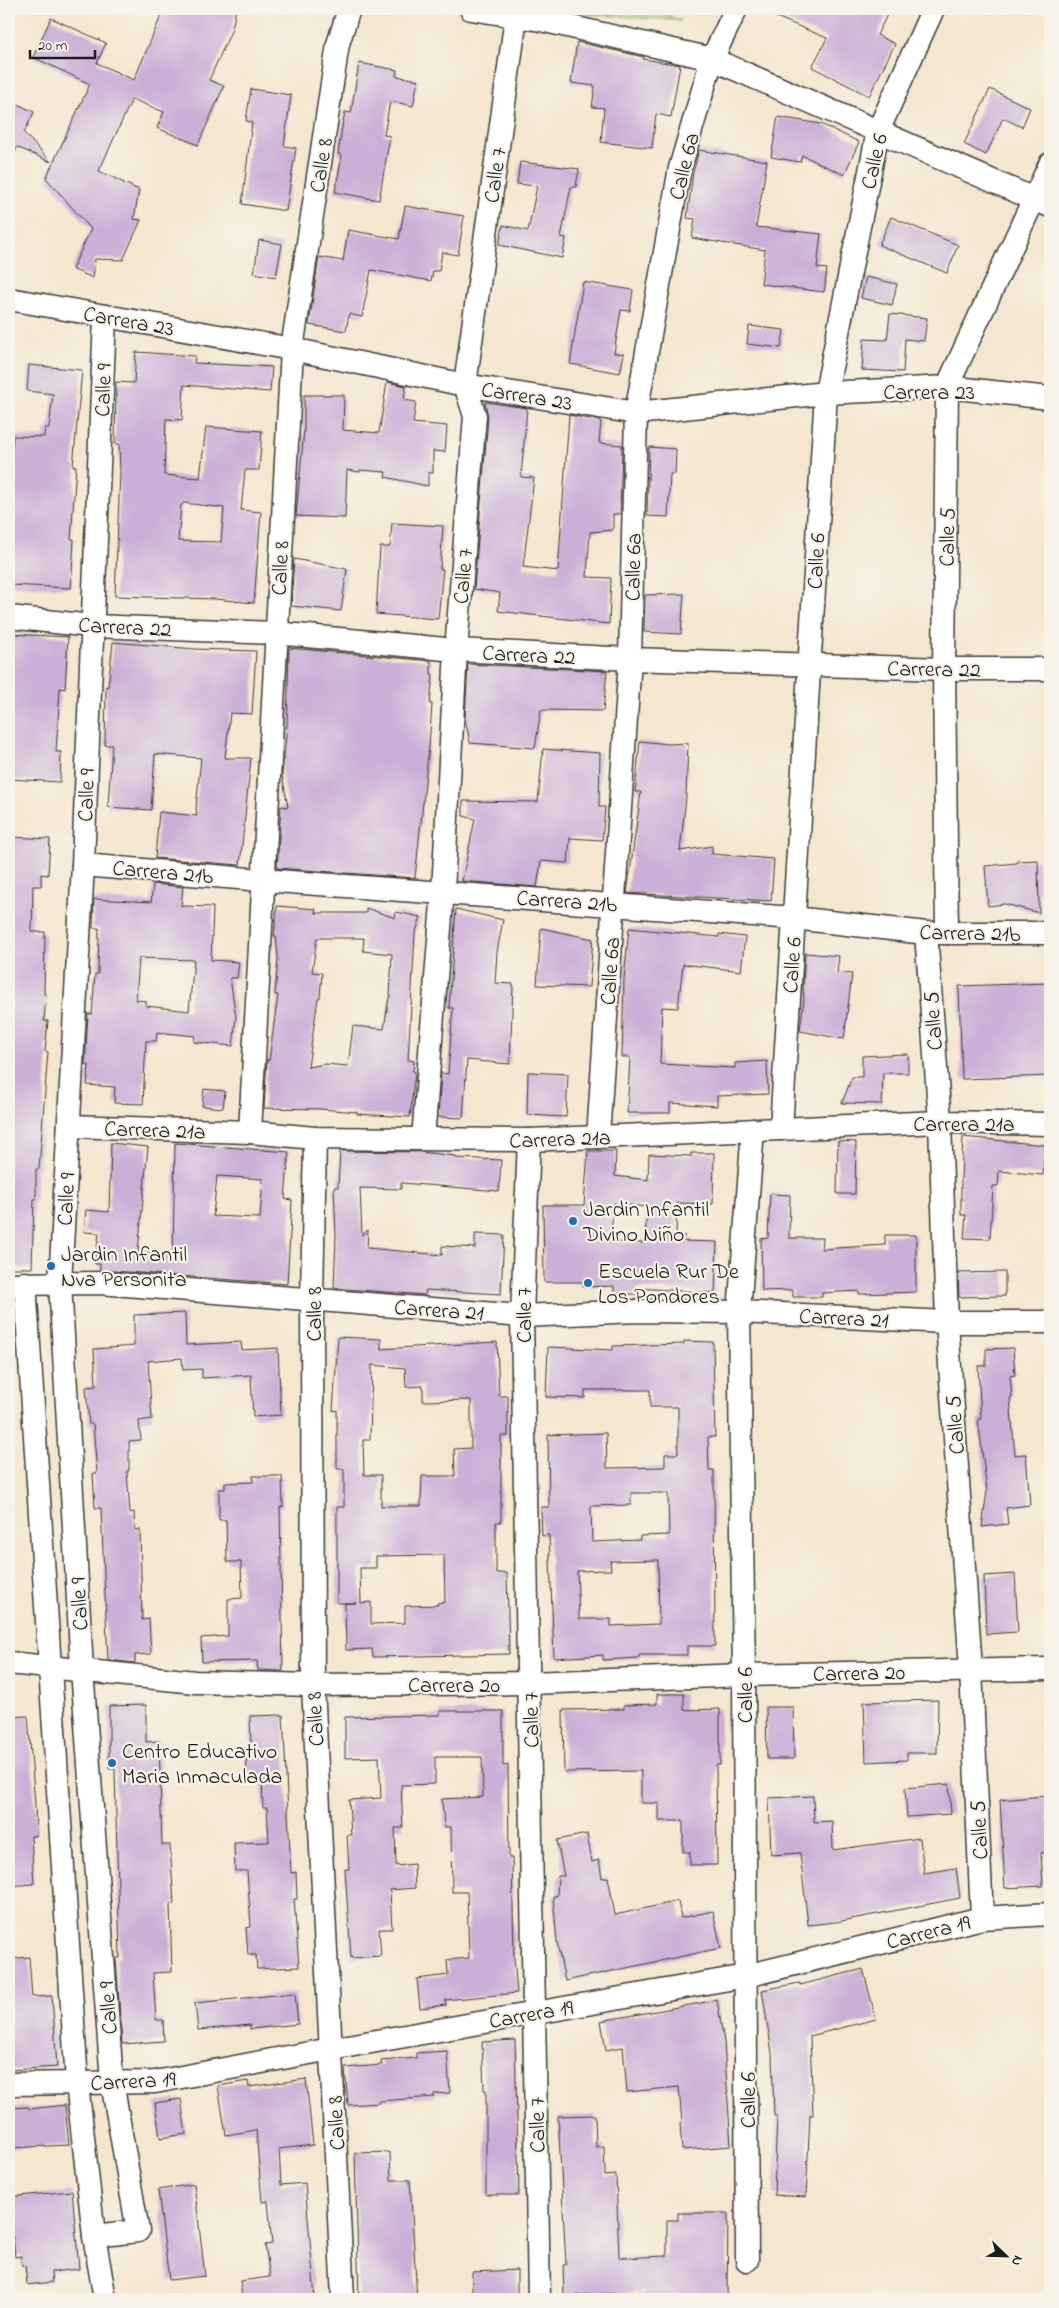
<svg xmlns="http://www.w3.org/2000/svg" width="1059" height="2308" viewBox="0 0 1059 2308" font-family="'Indie Flower',sans-serif">
<style>
.green{fill:#b5d279;stroke:#68774a}
.building{fill:#cab0d7;fill-rule:evenodd}
.lines{fill:none;stroke-linecap:round;stroke-linejoin:round}
.minor-casing{stroke:#3c3a37;stroke-width:25}
.minor{stroke:#fff;stroke-width:22}
.poi-dot{fill:#1f6fb2;stroke:#f7f3e8;stroke-width:2}
.labels{text-anchor:middle;stroke-width:4.5;stroke-linejoin:round;paint-order:stroke}
.street-label{font-size:22px;fill:#1c1c1c;stroke:#f7f3e8}
.poi-label{font-size:22px;fill:#1c1c1c;stroke:#f7f3e8;text-anchor:start}
</style>
<rect width="100%" height="100%" fill="#f7f3e8"/>
<filter id="ink" filterUnits="userSpaceOnUse"><feTurbulence type="fractalNoise" baseFrequency=".02" numOctaves="2"/><feDisplacementMap in="SourceGraphic" scale="10" xChannelSelector="R" yChannelSelector="G"/><feConvolveMatrix kernelMatrix="1 2 1 2 8 2 1 2 1" color-interpolation-filters="sRGB"/></filter>
<filter id="wash" filterUnits="userSpaceOnUse"><feTurbulence type="fractalNoise" baseFrequency=".0096" numOctaves="4" result="noise"/><feDisplacementMap in="SourceGraphic" scale="20" xChannelSelector="R" yChannelSelector="G"/><feGaussianBlur stdDeviation="1.12" result="paint"/><feColorMatrix in="noise" values="0 0 0 0 0 0 0 0 0 0 0 0 0 0 0 0 0 1.4 0 .05"/><feComposite in="paint" operator="in"/></filter>
<g filter="url(#wash)">
<rect width="100%" height="100%" fill="#f4e6cf"/>
<polygon class="green" points="552,9 655,9 681,21 551,11"/>
<g id="blocks">
<g class="building">
<polygon points="164,9 236,9 232,29 209,80 224,86 198,145 157,128 164,112 132,99 99,171 139,190 134,219 141,220 123,260 95,259 93,278 72,269 91,229 46,178 90,84 33,57 51,18 106,43 97,63 134,80"/>
<polygon points="757,9 890,9 877,35 895,44 869,96 812,67 827,38"/>
<polygon points="577,42 644,57 643,59 680,65 671,117 656,114 652,148 601,142 604,108 592,107 595,86 571,83"/>
<polygon points="359,63 397,70 396,76 418,80 413,106 390,101 384,135 390,136 379,200 335,192 342,155 338,154 342,127 345,112 351,113"/>
<polygon points="251,89 291,95 284,146 296,148 286,211 242,204 252,122 246,121"/>
<polygon points="990,89 1030,108 1022,127 1003,118 986,155 964,144"/>
<polygon points="9,100 34,112 24,133 51,162 17,147 9,166"/>
<polygon points="778,117 821,124 859,142 844,175 802,155 800,162 771,157"/>
<polygon points="699,150 767,161 756,227 821,234 817,268 827,269 824,292 761,284 765,250 692,238 695,219 687,218 693,173"/>
<polygon points="520,162 579,169 576,187 571,187 561,237 566,238 562,258 499,245 503,225 528,231 537,186 517,184"/>
<polygon points="405,206 464,216 458,255 442,252 439,271 433,271 431,281 371,270 362,317 349,314 346,331 309,325 319,257 343,261 348,230 399,239"/>
<polygon points="891,217 958,245 947,273 879,245"/>
<polygon points="259,240 282,244 276,277 254,273"/>
<polygon points="866,277 897,284 892,305 861,298"/>
<polygon points="583,282 633,290 630,311 621,310 614,353 624,354 620,373 570,364"/>
<polygon points="890,314 927,318 924,341 905,339 903,372 862,370 864,339 887,340"/>
<polygon points="749,326 784,330 781,348 747,344"/>
<path d="M136,352L195,356L194,363L272,367L270,392L184,385L182,420L166,419L164,475L200,478L206,427L262,431L259,470H245L241,510L261,512L254,603L215,599L115,596L120,473L119,444H115L116,382L134,383ZM184,503L224,508L221,542L178,541L181,505Z"/>
<polygon points="29,365 82,370 73,466 76,466 71,539 74,539 71,588 9,585 11,479 9,479 9,448 12,448 13,436 44,437 45,428 49,428 53,394 27,391"/>
<polygon points="387,382 406,386 404,400 416,402 413,423 447,426 445,452 433,451 433,473 428,473 428,486 385,477 386,472 360,470 360,472 347,470 345,518 296,516 304,430 304,395 344,395 343,430 379,433"/>
<polygon points="485,402 527,408 521,477 534,478 523,567 558,571 569,415 601,421 599,443 622,445 620,514 613,514 613,530 590,532 588,560 587,577 611,578 609,624 498,611 500,593 474,589 488,417"/>
<polygon points="649,447 676,449 675,474 670,474 668,517 647,516"/>
<polygon points="392,523 443,526 440,569 443,569 438,619 376,614 380,547 390,547"/>
<polygon points="294,559 347,569 341,611 291,606"/>
<polygon points="684,594 681,634 644,632 645,595"/>
<polygon points="11,634 68,637 65,689 60,688 56,752 61,752 60,782 9,779 9,681"/>
<polygon points="113,642 195,649 256,651 252,714 230,713 225,758 251,758 240,865 155,858 159,812 197,816 196,808 201,758 155,754 151,810 108,807 112,745 105,745 106,686 108,687"/>
<polygon points="289,648 431,661 431,674 433,674 430,704 432,704 429,746 415,878 277,868 281,806 288,807 282,774 287,726"/>
<polygon points="468,664 607,671 603,711 541,710 535,748 470,743 465,718"/>
<polygon points="640,741 668,744 688,743 686,797 680,851 712,846 712,854 774,859 771,901 627,893 641,792 635,792"/>
<polygon points="543,749 600,753 599,807 605,807 602,840 570,838 568,863 541,861 537,887 462,881 475,819 463,816 463,801 538,802"/>
<polygon points="9,837 50,839 48,875 41,874 41,886 33,886 32,932 45,932 44,994 46,994 44,1021 48,1021 45,1051 48,1052 39,1169 36,1169 36,1199 34,1199 32,1268 10,1268 11,1200 9,1200"/>
<polygon points="1038,860 1039,913 1005,904 988,906 985,866 1017,863 1017,861"/>
<path d="M153,884L183,887L181,906L213,907L211,960L239,962L237,978H230L236,1017L233,1046L194,1042L195,1036L157,1032L156,1041H146L143,1104L114,1103L115,1087L87,1085L89,1065H85L88,1014H92L95,974H98L99,928H93L94,899L151,902ZM139,958L194,960L189,1011L146,1006V1001L136,1000Z"/>
<path d="M277,906L316,909L315,913H366V908L395,918L396,912L421,917L415,934L408,1060L414,1061L413,1071L415,1072L410,1117L357,1114V1112L321,1109L264,1108L267,1060H269L278,995H275L278,957L276,936H274ZM317,938H364L363,951L392,954L390,997H389L384,1029L353,1026L348,1066L325,1064L308,1067L318,998H320L322,973L312,972Z"/>
<polygon points="456,909 503,920 497,952 495,983 513,984 510,1064 467,1060 463,1118 438,1117 441,1073 448,1074 453,1008 449,1008"/>
<polygon points="541,928 593,939 589,987 537,985"/>
<polygon points="629,928 719,937 719,934 745,937 741,971 683,964 678,1008 662,1007 660,1064 735,1068 735,1063 767,1061 768,1094 717,1096 717,1106 670,1103 670,1113 627,1113 630,1057 622,1057 624,979"/>
<polygon points="805,953 839,956 837,972 852,974 844,1039 800,1031 804,999 803,986"/>
<polygon points="1050,983 1050,1076 962,1079 959,986"/>
<polygon points="908,1054 908,1073 883,1073 882,1104 842,1103 852,1077 862,1077 862,1056"/>
<polygon points="528,1072 568,1074 566,1117 527,1115"/>
<polygon points="204,1089 225,1091 223,1108 202,1106"/>
<polygon points="963,1137 1045,1145 1043,1175 999,1171 998,1186 993,1186 990,1239 964,1238 966,1215 961,1215 961,1180"/>
<polygon points="838,1141 856,1142 855,1194 837,1194"/>
<path d="M111,1143L148,1147L138,1252L173,1253L175,1143L289,1152L285,1199L292,1200L287,1284L100,1270V1264H95L99,1233L84,1232L86,1210L109,1212ZM217,1176L263,1179L260,1218L213,1216Z"/>
<polygon points="340,1151 420,1152 456,1156 456,1158 501,1160 499,1191 401,1183 401,1189 360,1188 362,1235 368,1230 367,1248 442,1255 442,1246 475,1248 475,1234 504,1235 501,1294 426,1290 425,1295 334,1288 336,1236 334,1187 338,1187"/>
<path d="M588,1151H616L615,1176L648,1180L649,1154L691,1156V1153H714L713,1204L677,1203L676,1235L685,1236L681,1241L717,1242L715,1293L637,1288V1294H614V1286L583,1287V1282H544L543,1205H584ZM614,1203L647,1207L645,1243L610,1242Z"/>
<polygon points="770,1194 790,1195 789,1238 823,1238 822,1249 885,1245 885,1235 916,1235 916,1292 859,1294 859,1291 822,1293 822,1297 793,1297 793,1290 762,1291 761,1239 768,1238"/>
<polygon points="1005,1272 1005,1296 959,1297 958,1273"/>
<polygon points="185,1313 186,1345 241,1342 242,1350 278,1348 281,1415 253,1417 251,1375 202,1378 202,1369 183,1370 182,1358 148,1361 152,1419 139,1421 141,1440 129,1441 129,1471 127,1471 130,1513 134,1512 135,1530 140,1529 142,1620 149,1619 151,1654 135,1655 135,1663 108,1660 101,1508 95,1508 93,1473 97,1473 93,1424 89,1424 86,1387 96,1386 94,1349 134,1346 134,1315"/>
<path d="M338,1337L381,1339V1349L497,1342L499,1396H508V1436H501V1522H496V1573H507L509,1654L373,1657L372,1649L346,1650L345,1603H356H337V1507H344V1469H337V1410L333,1411ZM372,1365L405,1368L406,1387L423,1386V1401L471,1400V1448L454,1449L455,1476H422L421,1506H381V1475H364L363,1440H370ZM444,1555L445,1602L437,1603L438,1605L405,1606V1623L371,1624V1602L361,1603L360,1568H376V1556Z"/>
<path d="M684,1341L713,1342L715,1437H708L709,1470H714L715,1646H687V1655H639V1658L603,1660V1655L554,1658L549,1535L542,1536L541,1507H549L548,1435L606,1433L607,1468L665,1467V1454H678V1407H650V1390H585V1398L546,1397L548,1347L613,1350V1346L684,1344ZM631,1493H668L669,1535L640,1536V1540L592,1542L591,1506L631,1505ZM658,1560L659,1624L611,1626V1619H579L577,1571L611,1570L610,1561Z"/>
<polygon points="1013,1348 1015,1375 1010,1376 1012,1398 1010,1398 1015,1455 1026,1454 1030,1505 1006,1508 1008,1524 982,1527 987,1491 978,1419 981,1419 978,1366 986,1366 986,1349"/>
<polygon points="253,1476 282,1476 283,1507 280,1507 283,1671 258,1670 257,1661 202,1662 201,1638 228,1636 228,1599 242,1598 241,1562 227,1562 226,1520 219,1520 219,1489 225,1489 225,1483 253,1482"/>
<polygon points="1015,1574 1018,1632 986,1634 984,1576"/>
<polygon points="657,1694 684,1694 684,1710 720,1709 720,1765 716,1765 717,1865 690,1865 690,1852 683,1852 683,1821 659,1821 659,1803 641,1803 641,1771 564,1772 563,1710 624,1709 624,1705 657,1704"/>
<polygon points="938,1700 937,1753 907,1753 907,1760 866,1762 864,1702"/>
<polygon points="146,1705 146,1742 159,1741 162,1845 170,1845 174,1904 170,1904 172,1972 153,1973 156,2020 163,2020 164,2041 122,2044 116,1958 120,1958 116,1816 115,1769 109,1769 109,1706"/>
<polygon points="766,1707 793,1707 794,1759 767,1759"/>
<polygon points="440,1711 503,1711 503,1766 508,1765 509,1858 512,1858 514,1958 517,1993 445,2000 446,2005 420,2008 417,1979 448,1975 447,1960 469,1958 467,1892 452,1892 451,1827 444,1827 442,1799 483,1797 482,1757 435,1757 435,1784 401,1785 403,1828 395,1828 396,1866 414,1864 415,1888 390,1890 392,1929 379,1929 381,1956 351,1958 345,1869 349,1869 347,1835 351,1835 349,1800 381,1798 379,1757 345,1758 345,1717 440,1715"/>
<polygon points="283,1715 291,1873 296,1872 297,1899 294,1899 299,1967 257,1969 256,1955 248,1955 246,1928 251,1927 247,1871 235,1871 234,1843 269,1842 267,1808 263,1808 262,1778 247,1779 246,1750 251,1750 250,1716"/>
<polygon points="28,1716 35,1805 36,1836 31,1836 34,1884 9,1886 9,1717"/>
<polygon points="949,1784 951,1814 907,1817 905,1788"/>
<polygon points="813,1796 814,1822 832,1821 833,1850 920,1838 924,1873 956,1868 960,1898 836,1922 808,1925 800,1853 771,1855 769,1798"/>
<polygon points="1045,1796 1048,1823 1050,1823 1050,1852 1041,1853 1043,1886 1005,1888 1000,1800"/>
<polygon points="587,1834 592,1862 599,1860 602,1878 608,1877 615,1915 678,1901 681,1918 713,1911 721,1948 565,1981 557,1942 553,1896 557,1896 558,1876 564,1876 557,1840"/>
<polygon points="29,1957 32,1997 52,1996 57,2067 9,2070 9,1959"/>
<polygon points="863,1969 876,2019 810,2036 813,2115 810,2115 806,2197 774,2195 777,2116 774,2116 772,2053 762,1990 800,1983 800,1985"/>
<polygon points="295,1993 298,2024 250,2029 250,2025 198,2030 195,2003"/>
<polygon points="717,2000 724,2042 731,2146 682,2150 680,2123 682,2123 679,2087 627,2092 623,2047 606,2050 601,2021"/>
<polygon points="515,2040 519,2195 486,2195 486,2090 484,2090 482,2042"/>
<polygon points="447,2051 450,2093 434,2094 434,2097 379,2101 379,2103 348,2105 345,2068 382,2065 381,2061 416,2058 416,2053"/>
<polygon points="306,2079 313,2145 279,2149 281,2185 305,2183 315,2299 242,2299 240,2281 270,2277 265,2245 272,2244 268,2201 262,2202 256,2130 226,2135 218,2086 248,2081 249,2087"/>
<polygon points="181,2099 186,2134 160,2138 155,2103"/>
<polygon points="65,2105 69,2145 9,2148 9,2108 28,2107 29,2109"/>
<polygon points="595,2115 596,2147 604,2146 605,2176 616,2175 619,2258 667,2256 667,2220 678,2220 678,2213 728,2213 727,2299 671,2299 671,2297 644,2298 644,2292 564,2296 563,2265 566,2265 558,2116"/>
<polygon points="390,2152 391,2180 410,2180 417,2299 359,2299 355,2153"/>
<polygon points="194,2184 205,2276 169,2280 158,2190"/>
<polygon points="72,2191 79,2269 51,2272 52,2282 27,2285 25,2265 22,2266 21,2256 15,2257 13,2237 9,2238 9,2197"/>
<polygon points="517,2270 517,2296 472,2297 472,2272"/>
</g>
</g>
</g>
<g filter="url(#ink)">
<use href="#blocks" fill-opacity="0" stroke="#3c3a37" stroke-width="1"/>
<g class="lines">
<g class="minor-casing">
<g id="minor">
<polyline points="471,9 541,20 712,59 1050,206"/>
<polyline points="9,299 292,349 465,385 636,413 826,393 947,387 1050,398"/>
<polyline points="9,617 92,626 275,633 456,650 630,659 944,669 1050,669"/>
<polyline points="83,865 262,880 794,918 926,933 1050,933"/>
<polyline points="926,933 940,1122 947,1322 971,1669 982,1918"/>
<polyline points="947,933 944,669 947,387 1050,164"/>
<polyline points="69,1126 250,1132 315,1138 529,1140 940,1122 1050,1124"/>
<polyline points="781,1129 826,393 878,131 933,9"/>
<polyline points="250,1132 292,349 338,44 349,9"/>
<polyline points="598,1137 630,659 636,413 680,168 712,59 736,9"/>
<polyline points="315,1138 312,1300 313,1685 343,2299"/>
<polyline points="423,1139 443,891 456,650 475,416 465,385 516,17"/>
<polyline points="529,1140 522,1316 539,2299"/>
<polyline points="25,1283 77,2083 94,2236 105,2299"/>
<polyline points="9,1284 100,1283 522,1316 638,1311 739,1312 947,1322 1050,1322"/>
<polyline points="9,1663 195,1682 313,1685 530,1683 744,1675 1050,1669"/>
<polyline points="9,2084 155,2082 331,2049 746,1976 982,1918 1050,1914"/>
<polyline points="94,2236 138,2231 112,2082 82,1669 60,1283 83,865 105,316"/>
<polyline points="747,2260 744,1675 739,1312 753,1130"/>
</g>
</g>
<use href="#minor" class="minor"/>
</g>
</g>
<g class="poi-dot">
<circle cx="573" cy="1221" r="5"/>
<circle cx="51" cy="1266" r="5"/>
<circle cx="588" cy="1283" r="5"/>
<circle cx="112" cy="1763" r="5"/>
</g>
<g class="labels">
<g class="street-label">
<text transform="translate(873 161) rotate(-77)" y="8">Calle 6</text>
<text transform="translate(320 165) rotate(-81)" y="8">Calle 8</text>
<text transform="translate(683 166) rotate(-76)" y="8">Calle 6a</text>
<text transform="translate(494 175) rotate(-82)" y="8">Calle 7</text>
<text transform="translate(129 320) rotate(10)" y="8">Carrera 23</text>
<text transform="translate(102 390) rotate(-88)" y="8">Calle 9</text>
<text x="929" y="399">Carrera 23</text>
<text transform="translate(527 395) rotate(9)" y="8">Carrera 23</text>
<text transform="translate(946 537) rotate(-89)" y="8">Calle 5</text>
<text transform="translate(815 561) rotate(-87)" y="8">Calle 6</text>
<text transform="translate(632 567) rotate(-89)" y="8">Calle 6a</text>
<text transform="translate(279 568) rotate(-87)" y="8">Calle 8</text>
<text transform="translate(462 576) rotate(-85)" y="8">Calle 7</text>
<text transform="translate(125 626) rotate(3)" y="8">Carrera 22</text>
<text transform="translate(529 654) rotate(3)" y="8">Carrera 22</text>
<text transform="translate(934 668) rotate(1)" y="8">Carrera 22</text>
<text transform="translate(85 795) rotate(-88)" y="8">Calle 9</text>
<text transform="translate(163 871) rotate(5)" y="8">Carrera 21b</text>
<text transform="translate(567 900) rotate(4)" y="8">Carrera 21b</text>
<text transform="translate(970 932) rotate(1)" y="8">Carrera 21b</text>
<text transform="translate(791 965) rotate(-86)" y="8">Calle 6</text>
<text transform="translate(609 971) rotate(-86)" y="8">Calle 6a</text>
<text transform="translate(932 1021) rotate(-94)" y="8">Calle 5</text>
<text x="964" y="1131">Carrera 21a</text>
<text transform="translate(155 1129) rotate(2)" y="8">Carrera 21a</text>
<text transform="translate(560 1138) rotate(-2)" y="8">Carrera 21a</text>
<text transform="translate(65 1199) rotate(-87)" y="8">Calle 9</text>
<text transform="translate(439 1309) rotate(4)" y="8">Carrera 21</text>
<text transform="translate(313 1314) rotate(-90)" y="8">Calle 8</text>
<text transform="translate(523 1315) rotate(-90)" y="8">Calle 7</text>
<text transform="translate(844 1317) rotate(3)" y="8">Carrera 21</text>
<text transform="translate(954 1425) rotate(-94)" y="8">Calle 5</text>
<text transform="translate(78 1604) rotate(-93)" y="8">Calle 9</text>
<text transform="translate(859 1672) rotate(-1)" y="8">Carrera 20</text>
<text x="454" y="1692">Carrera 20</text>
<text transform="translate(744 1695) rotate(-90)" y="8">Calle 6</text>
<text transform="translate(314 1719) rotate(-93)" y="8">Calle 8</text>
<text transform="translate(530 1720) rotate(-91)" y="8">Calle 7</text>
<text transform="translate(978 1830) rotate(-93)" y="8">Calle 5</text>
<text transform="translate(928 1931) rotate(-14)" y="8">Carrera 19</text>
<text transform="translate(107 2008) rotate(-94)" y="8">Calle 9</text>
<text transform="translate(531 2013) rotate(-10)" y="8">Carrera 19</text>
<text transform="translate(133 2080) rotate(-3)" y="8">Carrera 19</text>
<text transform="translate(747 2100) rotate(-90)" y="8">Calle 6</text>
<text transform="translate(335 2123) rotate(-93)" y="8">Calle 8</text>
<text transform="translate(536 2125) rotate(-91)" y="8">Calle 7</text>
</g>
<g class="poi-label">
<text x="583" y="1216">Jardin Infantil<tspan x="583" dy="25">Divino Niño</tspan></text>
<text x="61" y="1261">Jardin Infantil<tspan x="61" dy="25">Nva Personita</tspan></text>
<text x="598" y="1278">Escuela Rur De<tspan x="598" dy="25">Los Pondores</tspan></text>
<text x="122" y="1758">Centro Educativo<tspan x="122" dy="25">Maria Inmaculada</tspan></text>
</g>
</g>
<rect width="1059" height="2308" fill="none" stroke="#f7f3e8" stroke-width="30"/>
<g transform="translate(1006 2256) rotate(113)" stroke="#f7f3e8" stroke-width="4" paint-order="stroke">
<path d="M0-4L9 19L0 12L-9 19Z" fill="#1c1c1c"/>
<text y="-8" font-size="14" font-weight="bold" text-anchor="middle" fill="#1c1c1c">N</text>
</g>
<path d="M30 50v8h65v-8" fill="none" stroke="#1c1c1c" stroke-width="2.5"/>
<text x="38" y="50" font-size="15" fill="#1c1c1c" stroke="#f7f3e8" stroke-width="4" paint-order="stroke">20 m</text>
</svg>
